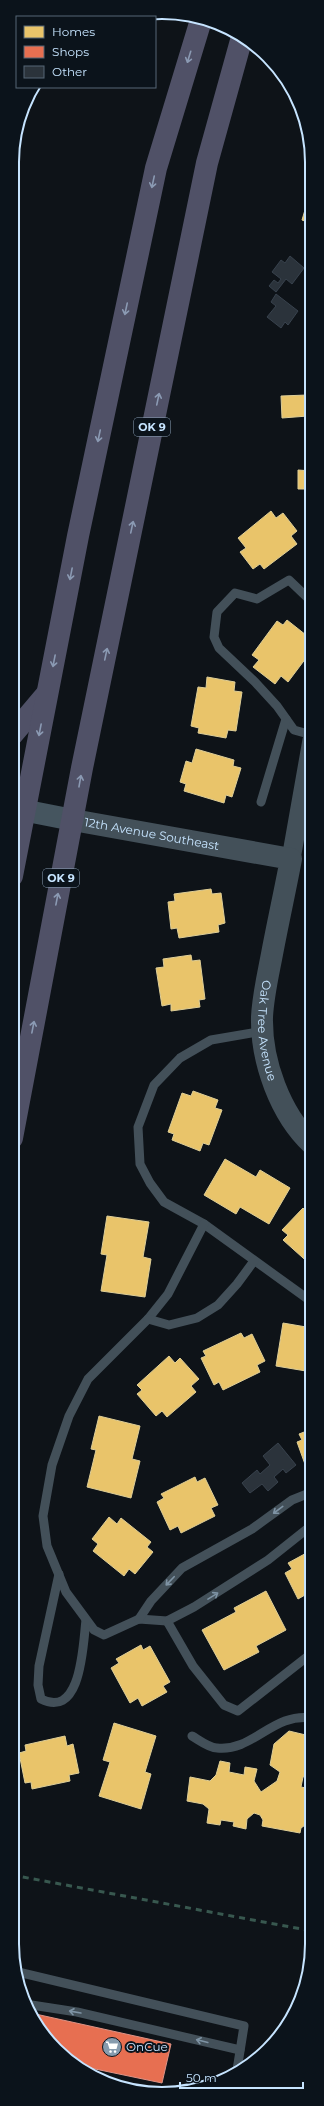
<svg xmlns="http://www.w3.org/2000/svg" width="324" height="2106" viewBox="0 0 324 2106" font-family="Montserrat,sans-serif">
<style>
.homes{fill:#e9c46a;stroke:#dece97}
.shops{fill:#e76f51;stroke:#dd9285}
.building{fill:#2b333b;stroke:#38424d}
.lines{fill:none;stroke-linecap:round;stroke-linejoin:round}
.service{stroke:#435059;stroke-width:9}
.minor{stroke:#435059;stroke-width:19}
.tertiary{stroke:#435059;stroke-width:22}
.secondary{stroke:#45555f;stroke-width:22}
.trunk{stroke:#505167;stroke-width:22}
.rail{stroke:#38584f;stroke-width:3;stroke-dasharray:6 5;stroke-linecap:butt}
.oneway{stroke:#8b9ab3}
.oneway2{stroke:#7e93a4}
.labels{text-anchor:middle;stroke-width:4;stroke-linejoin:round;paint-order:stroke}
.shield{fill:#0b131b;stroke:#8ea5bb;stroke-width:1}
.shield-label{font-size:11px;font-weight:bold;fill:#c6e4ff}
.street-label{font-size:12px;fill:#c6e4ff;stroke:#0b131b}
.poi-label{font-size:12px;fill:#c6e4ff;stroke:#0b131b;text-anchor:start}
.rim{fill:none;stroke:#c6e4ff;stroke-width:2}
</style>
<rect width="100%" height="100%" fill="#0e1318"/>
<g class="homes">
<polygon points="310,193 312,194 312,231 307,230 310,223 302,220"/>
<polygon points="307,395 308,416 282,418 281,396"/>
<polygon points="298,470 312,471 312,489 298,489"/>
<polygon points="271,511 276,518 283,513 297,531 291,536 297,544 264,569 260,564 253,569 240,552 246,548 238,538"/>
<polygon points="287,620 311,639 307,645 312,650 288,682 281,676 275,684 253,667 259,660 252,655 277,621 283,625"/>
<polygon points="207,677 235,682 234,691 242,692 236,731 228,730 226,738 198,733 199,728 191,726 198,687 206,688"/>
<polygon points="196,749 234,760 233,766 241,768 232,797 226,795 224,803 184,791 186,784 180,782 186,761 192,763"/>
<polygon points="211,889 212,894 221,893 225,923 218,925 219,932 179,938 177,928 171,929 168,902 175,901 174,894"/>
<polygon points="191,955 192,961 200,960 205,999 199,1000 200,1007 171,1011 171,1004 162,1006 156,968 164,967 163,959"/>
<polygon points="193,1091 218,1100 215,1108 222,1110 209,1145 203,1143 200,1151 172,1140 174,1134 168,1132 182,1093 191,1096"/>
<polygon points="225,1159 256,1177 260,1170 290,1188 269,1224 240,1207 236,1214 204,1195"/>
<polygon points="303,1208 309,1214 312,1210 312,1266 283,1240 288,1235 282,1230"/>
<polygon points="107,1216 149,1222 143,1257 151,1259 145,1297 101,1291 107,1255 101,1254"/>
<polygon points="283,1323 312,1328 312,1372 276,1366"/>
<polygon points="241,1333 244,1338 252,1334 265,1361 257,1365 260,1372 223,1390 219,1382 214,1385 201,1358 206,1356 203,1351"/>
<polygon points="169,1356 175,1363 180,1358 199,1379 191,1386 196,1392 167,1417 162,1411 156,1416 137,1394 142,1390 137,1385"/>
<polygon points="99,1416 140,1426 132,1459 140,1461 131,1498 87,1487 96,1450 91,1449"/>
<polygon points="312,1429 312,1465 306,1467 297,1442 302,1440 299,1434"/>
<polygon points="195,1477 197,1482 205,1478 218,1505 211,1508 215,1516 181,1533 178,1526 170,1530 157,1502 164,1498 161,1494"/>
<polygon points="109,1517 117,1524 121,1518 151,1542 147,1547 153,1552 135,1574 129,1569 124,1576 93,1551 98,1544 92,1539"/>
<polygon points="312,1550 312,1600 308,1602 305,1595 298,1599 285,1573 292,1569 288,1563"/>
<polygon points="266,1591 286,1630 256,1646 259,1652 224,1670 202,1630 236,1612 234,1608"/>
<polygon points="141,1645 143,1650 150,1646 170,1682 163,1686 167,1692 142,1706 138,1698 130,1703 111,1668 119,1663 116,1659"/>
<polygon points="114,1723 156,1736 145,1772 151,1774 141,1809 99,1796 110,1762 103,1760"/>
<polygon points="289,1731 310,1736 309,1742 312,1745 312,1773 303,1777 301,1787 306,1788 305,1799 312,1800 312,1823 308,1823 301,1828 300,1833 262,1826 263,1820 260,1815 254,1813 247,1819 246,1829 233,1826 234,1822 221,1820 220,1825 207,1823 209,1809 203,1804 187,1801 190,1777 210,1781 216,1775 220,1761 230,1763 229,1772 244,1775 245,1767 257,1769 254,1781 261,1792 277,1781 280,1772 270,1765 274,1744"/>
<polygon points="65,1736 67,1746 73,1744 79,1773 69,1775 70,1781 32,1789 31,1782 25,1783 19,1753 26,1751 25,1745"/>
</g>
<polygon class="shops" points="31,2013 171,2044 162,2083 76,2065 56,2050"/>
<g class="building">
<polygon points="290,256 304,268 292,284 286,279 276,292 269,286 274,280 278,283 281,279 272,272 281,260 285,263"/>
<polygon points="276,294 298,311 288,325 285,322 281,328 267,317 276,306 271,302"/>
<polygon points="278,1443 296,1465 286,1473 283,1469 274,1477 278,1482 268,1491 262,1484 250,1493 242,1483 257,1470 260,1474 270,1465 263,1456"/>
</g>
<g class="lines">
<g class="service">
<polyline points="312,602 289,580 257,599 235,593 217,612 214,637 219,648 255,682 277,706 294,730 312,735"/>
<polyline points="261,802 286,719"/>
<polyline points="263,1031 211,1040 180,1058 154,1085 138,1127 140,1164 150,1183 164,1202 204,1224 312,1302"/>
<polyline points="204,1224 168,1294 148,1319 88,1379 69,1416 52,1465 43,1516 47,1546 66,1592 94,1630 104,1635 139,1619 167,1621 194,1607 268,1560 312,1525"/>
<polyline points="148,1319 169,1325 197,1318 218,1305 237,1284 254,1261"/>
<path d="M59,1574L39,1666L38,1685L41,1699C82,1720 83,1643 86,1620"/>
<polyline points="139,1619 151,1601 182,1568 252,1529 292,1500 312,1492"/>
<polyline points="167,1621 193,1666 224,1705 238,1711 312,1653"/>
<path d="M192,1736C199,1740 209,1748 217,1748C253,1752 273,1712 312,1718"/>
<polyline points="18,1972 244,2026 237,2070"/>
<polyline points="25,2004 77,2012 240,2050"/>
</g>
<polyline class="minor" points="291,859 312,740"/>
<path class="tertiary" id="s1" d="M73,820L291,859C285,891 278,922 272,954C268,975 263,996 262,1017C261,1061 280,1114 312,1144"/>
<polyline class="secondary" points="12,808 73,820"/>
<g class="trunk">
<polyline points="12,735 45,696"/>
<polyline points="12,876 78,536 156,168 201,20"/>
<polyline points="12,1138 82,768 207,163 242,37"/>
</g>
<polyline class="rail" points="12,1875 312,1931"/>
</g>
<defs><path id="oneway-shaft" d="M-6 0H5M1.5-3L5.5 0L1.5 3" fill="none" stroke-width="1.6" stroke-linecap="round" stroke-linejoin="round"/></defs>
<g class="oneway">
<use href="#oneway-shaft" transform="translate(189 57) rotate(107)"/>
<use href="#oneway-shaft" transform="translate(153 182) rotate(102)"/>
<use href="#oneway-shaft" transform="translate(126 309) rotate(102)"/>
<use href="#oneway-shaft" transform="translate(158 399) rotate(-78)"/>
<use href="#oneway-shaft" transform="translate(99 436) rotate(102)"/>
<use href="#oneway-shaft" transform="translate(132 527) rotate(-78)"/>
<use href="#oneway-shaft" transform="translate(71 574) rotate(101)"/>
<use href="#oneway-shaft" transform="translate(106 654) rotate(-78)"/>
<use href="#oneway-shaft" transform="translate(54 661) rotate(101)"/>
<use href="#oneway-shaft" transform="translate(40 730) rotate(101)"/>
<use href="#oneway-shaft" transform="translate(80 781) rotate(-80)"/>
<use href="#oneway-shaft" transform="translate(57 899) rotate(-79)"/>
<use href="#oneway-shaft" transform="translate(33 1027) rotate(-79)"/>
</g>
<g class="oneway2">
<use href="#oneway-shaft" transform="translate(278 1510) rotate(143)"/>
<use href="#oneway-shaft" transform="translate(170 1581) rotate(134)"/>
<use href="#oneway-shaft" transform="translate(213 1596) rotate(-32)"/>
<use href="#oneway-shaft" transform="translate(75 2012) rotate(-170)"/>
<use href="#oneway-shaft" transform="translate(202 2041) rotate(-166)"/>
</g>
<defs>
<g id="supermarket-disc" transform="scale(1)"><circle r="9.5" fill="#869bae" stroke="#0b131b"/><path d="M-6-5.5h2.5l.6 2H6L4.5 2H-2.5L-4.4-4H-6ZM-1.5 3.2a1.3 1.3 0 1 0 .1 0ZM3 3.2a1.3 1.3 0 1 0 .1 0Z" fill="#fff"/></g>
</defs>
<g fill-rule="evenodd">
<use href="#supermarket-disc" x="112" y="2047"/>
</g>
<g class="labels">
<g class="shield">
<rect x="134" y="418" width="36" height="18" rx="3"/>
<rect x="43" y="869" width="36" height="18" rx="3"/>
</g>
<g class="shield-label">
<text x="152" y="431">OK 9</text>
<text x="61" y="882">OK 9</text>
</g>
<g class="street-label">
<text dy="4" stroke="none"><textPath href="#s1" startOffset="80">12th Avenue Southeast</textPath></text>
<text dy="4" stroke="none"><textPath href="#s1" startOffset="396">Oak Tree Avenue</textPath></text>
</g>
<g class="poi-label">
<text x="126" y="2051">OnCue</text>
</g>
</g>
<path d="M0 0H324V2106H0ZM162 19H162A143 143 0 0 1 305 162V1944A143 143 0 0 1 162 2087H162A143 143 0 0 1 19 1944V162A143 143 0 0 1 162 19Z" fill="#0b131b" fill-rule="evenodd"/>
<path class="rim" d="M162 19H162A143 143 0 0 1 305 162V1944A143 143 0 0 1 162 2087H162A143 143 0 0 1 19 1944V162A143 143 0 0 1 162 19Z"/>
<rect x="16" y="16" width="140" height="72" fill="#0b131b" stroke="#566776"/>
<rect x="24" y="26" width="20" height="12" fill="#e9c46a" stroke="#566776"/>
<text x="52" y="36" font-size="12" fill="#c6e4ff">Homes</text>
<rect x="24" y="46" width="20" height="12" fill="#e76f51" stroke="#566776"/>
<text x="52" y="56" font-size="12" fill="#c6e4ff">Shops</text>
<rect x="24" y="66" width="20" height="12" fill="#2b333b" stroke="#566776"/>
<text x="52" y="76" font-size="12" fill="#c6e4ff">Other</text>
<path d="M180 2082v6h123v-6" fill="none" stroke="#c6e4ff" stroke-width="2"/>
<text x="186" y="2082" font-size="12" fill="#c6e4ff" stroke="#0b131b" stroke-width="3" paint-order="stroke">50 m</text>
</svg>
